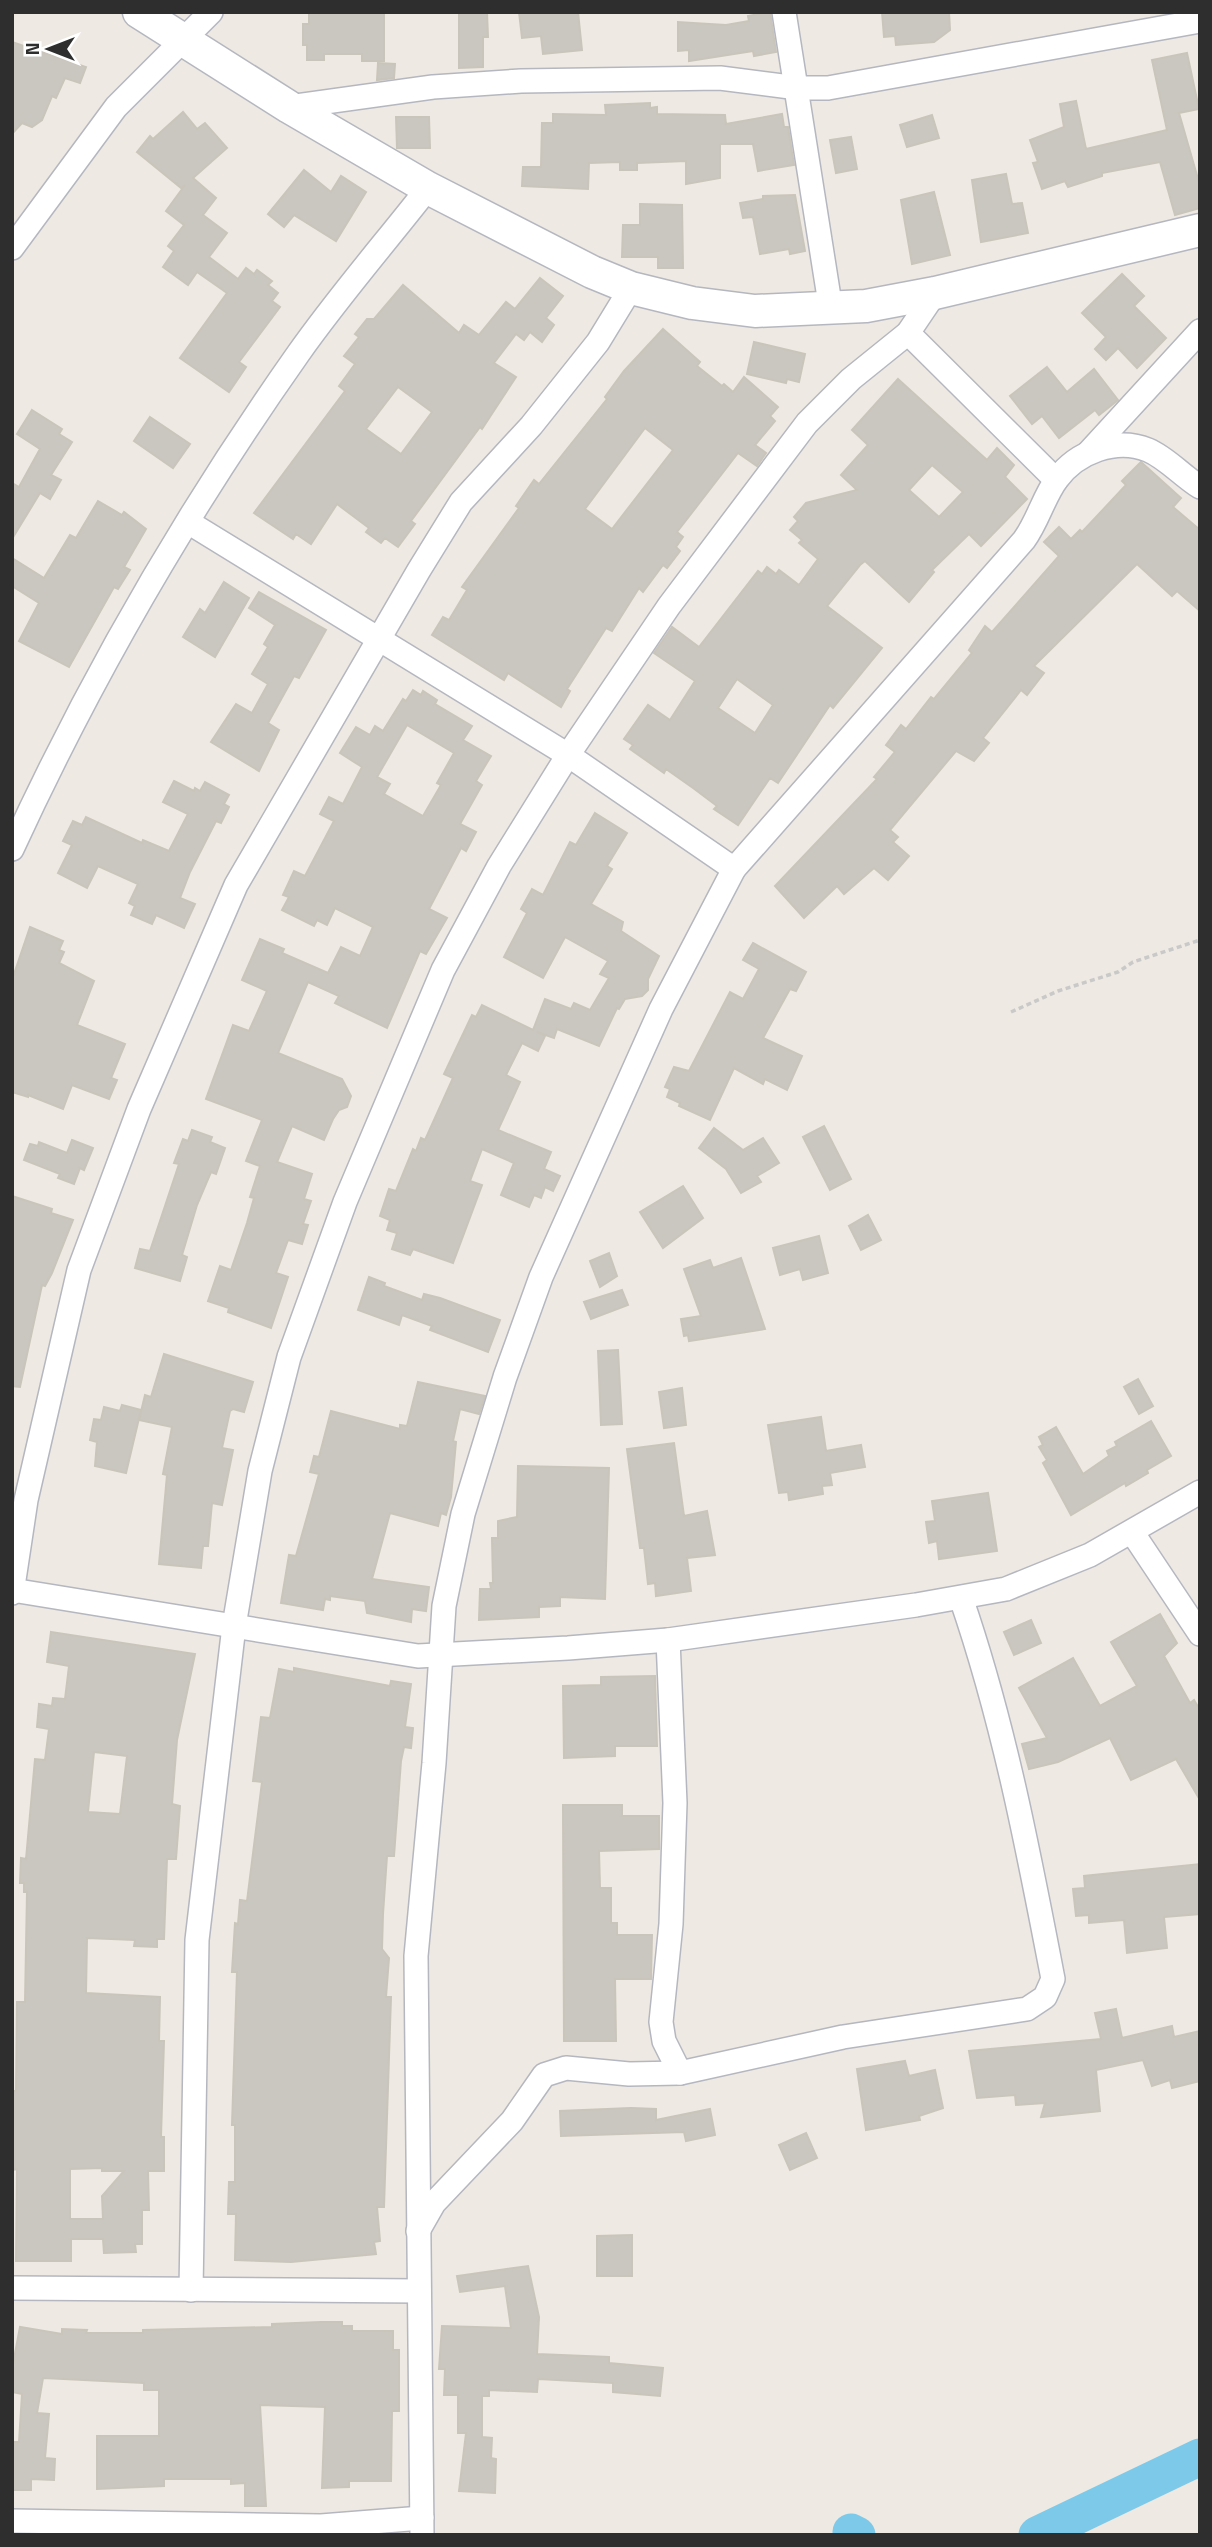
<svg xmlns="http://www.w3.org/2000/svg" width="1212" height="2547" viewBox="0 0 1212 2547" font-family="'Titillium Web',sans-serif">
<style>
.lines{fill:none;stroke-linecap:round;stroke-linejoin:round}
.river{stroke:#7cc9e9;stroke-width:37}
.building{fill:#cac7c0;stroke:#cac5bb;stroke-width:2;fill-rule:evenodd}
.street-casing{stroke:#b5b7c0;stroke-width:26}
.secondary-casing{stroke:#b5b7c0;stroke-width:35}
.path{stroke:#c9c9c9;stroke-width:3.5;stroke-dasharray:5 3.5;stroke-linecap:butt}
.street{stroke:#fff;stroke-width:23}
.secondary{stroke:#fff;stroke-width:32}
</style>
<rect width="100%" height="100%" fill="#eee9e2"/>
<g class="lines">
<g class="river">
<polyline points="851,2532 857,2535"/>
<polyline points="1037,2535 1200,2457"/>
</g>
</g>
<g class="building">
<polygon points="309,12 384,12 384,61 362,61 362,54 324,54 324,60 307,60 307,45 303,45 303,24 309,24"/>
<polygon points="459,12 487,12 488,37 483,37 483,67 459,68"/>
<polygon points="519,12 578,12 582,50 543,54 541,36 522,38"/>
<polygon points="770,12 776,52 754,56 753,51 689,61 689,50 678,51 678,22 726,25 749,21 748,16"/>
<polygon points="882,12 949,12 950,30 934,42 896,45 895,36 884,37"/>
<polygon points="12,42 86,67 80,83 65,78 56,98 52,96 42,120 32,127 22,123 12,134"/>
<polygon points="1187,53 1199,109 1179,113 1200,186 1200,208 1175,215 1160,162 1102,173 1102,176 1068,187 1065,181 1042,189 1033,163 1038,162 1030,140 1064,127 1060,104 1076,101 1086,149 1167,130 1152,60"/>
<polygon points="378,63 395,64 394,78 377,80"/>
<polygon points="650,103 650,108 657,107 657,114 725,115 726,124 782,114 784,127 788,127 794,165 758,171 753,144 720,144 720,178 686,184 686,161 637,163 637,170 620,170 620,162 589,163 588,189 522,186 523,167 541,167 542,123 553,123 553,114 606,115 605,105"/>
<polygon points="183,112 197,129 205,123 227,148 193,178 216,198 203,215 227,233 209,257 238,279 246,268 254,274 257,270 272,281 268,285 278,293 272,301 280,307 239,362 246,367 229,392 180,358 227,293 197,272 188,285 163,267 174,251 168,246 184,225 166,211 185,185 181,188 137,152 150,136 153,139"/>
<polygon points="932,115 939,138 907,147 900,125"/>
<polygon points="396,117 429,117 430,148 397,148"/>
<polygon points="851,137 857,169 836,173 830,140"/>
<polygon points="304,170 331,192 341,176 366,192 336,241 294,215 284,227 268,214"/>
<polygon points="1006,174 1012,204 1022,203 1028,233 981,242 972,180"/>
<polygon points="934,192 950,255 912,264 901,200"/>
<polygon points="795,195 805,251 790,254 789,249 760,254 753,217 743,218 740,203 763,199 763,196"/>
<polygon points="640,204 682,205 683,268 658,268 658,257 622,257 623,225 640,225"/>
<polygon points="1122,274 1144,296 1134,306 1166,338 1137,368 1118,348 1106,360 1095,349 1106,337 1082,313"/>
<path d="M540,278L563,296L546,318L554,325L542,342L530,332L524,340L516,334L494,363L516,377L482,429L480,427L411,521L415,524L398,547L385,538L381,543L366,532L369,528L337,504L311,544L296,534L293,539L254,513L345,391L339,386L355,364L344,356L359,337L355,334L367,319H374L403,285L459,333L464,325L479,335L506,302L515,309ZM398,387L432,412L401,454L366,429Z"/>
<path d="M663,329L700,362L697,366L722,386L724,384L733,392L744,377L778,407L770,416L775,421L755,445L766,453L757,466L738,453L677,532L683,537L676,547L680,551L667,568L663,565L643,592L639,588L612,631L606,628L567,689L570,691L561,707L508,673L504,680L432,635L443,617L449,620L467,590L462,587L519,508L516,506L534,480L539,484L607,399L605,397L624,371ZM645,428L673,450L612,529L585,509Z"/>
<polygon points="754,342 805,354 799,382 787,379 786,383 747,374"/>
<polygon points="1047,367 1067,392 1094,369 1118,400 1099,415 1095,410 1059,438 1042,416 1032,424 1010,396"/>
<path d="M898,379L987,460L997,448L1014,465L1005,477L1027,499L981,546L969,534L932,570L934,572L909,602L865,561L860,565L827,606L882,648L833,708L830,705L778,783L770,778L738,825L714,809L717,806L693,788L666,769L664,773L630,749L633,745L624,739L648,705L670,720L695,681L654,653L672,627L699,647L758,571L762,574L767,567L776,574L779,570L799,585L818,559L799,543L802,540L790,530L798,521L794,517L806,503L857,490L841,475L868,445L852,430ZM932,465L963,492L939,517L909,490ZM737,679L773,705L755,733L718,708Z"/>
<polygon points="32,410 62,429 59,434 72,442 51,475 61,480 50,499 40,493 12,539 12,483 19,487 40,449 17,434"/>
<polygon points="150,417 190,444 173,468 134,441"/>
<polygon points="1141,462 1181,498 1173,507 1200,530 1200,611 1177,591 1172,596 1137,564 1034,666 1044,673 1027,695 1021,690 983,738 989,743 974,761 956,751 890,830 898,837 893,842 909,856 888,880 874,868 844,894 837,886 804,918 775,886 877,779 874,777 895,752 886,745 901,725 906,729 931,697 934,699 972,653 969,650 985,626 992,632 1059,556 1044,542 1059,527 1071,539 1080,530 1082,532 1126,485 1122,481"/>
<polygon points="98,501 122,515 124,512 146,529 124,567 130,570 118,589 114,587 69,667 19,641 39,603 12,586 12,558 44,578 70,535 76,538"/>
<polygon points="224,582 249,598 215,657 183,637 200,609 205,613"/>
<polygon points="259,592 326,630 299,678 294,676 268,723 279,730 259,771 211,742 236,704 252,713 268,684 252,674 268,647 264,644 275,625 249,608"/>
<path d="M413,690L421,695L423,691L437,700L435,704L472,726L463,740L491,756L476,781L482,785L460,824L476,832L466,851L461,848L429,909L447,918L426,954L420,951L387,1028L335,1003L339,996L308,982L278,1053L342,1079L351,1096L347,1107L339,1110L333,1119L324,1140L292,1126L277,1162L312,1174L304,1199L311,1201L303,1224L308,1225L302,1244L288,1240L276,1273L288,1277L271,1328L228,1312L229,1308L208,1301L220,1266L231,1270L247,1223L254,1198L250,1197L260,1166L246,1161L262,1120L206,1099L233,1025L249,1031L267,991L242,980L260,939L284,949L282,953L328,973L341,947L360,956L373,927L335,908L327,925L317,920L314,926L282,910L289,897L283,895L294,871L305,876L334,821L320,814L329,797L343,804L362,767L340,753L356,727L370,735L375,726L383,731L403,699L406,701ZM407,725L454,753L437,783L441,785L423,816L384,794L390,784L377,777Z"/>
<polygon points="174,781 194,791 195,788 200,791 205,782 229,795 224,804 229,807 221,823 216,821 190,872 180,898 195,904 184,928 156,915 152,924 131,915 135,906 129,903 138,884 98,866 87,888 58,873 72,845 63,841 73,821 82,825 86,817 142,843 143,840 169,851 188,814 163,802"/>
<polygon points="595,813 627,833 607,866 612,869 591,904 623,922 621,931 659,956 648,979 648,990 642,996 625,999 619,1009 617,1008 599,1046 557,1029 554,1038 537,1032 545,1036 538,1051 522,1043 506,1075 520,1082 498,1130 551,1152 544,1169 560,1176 553,1191 545,1187 541,1198 534,1195 529,1207 501,1195 514,1163 482,1149 470,1181 482,1185 453,1263 413,1249 410,1255 392,1249 397,1233 387,1230 390,1220 380,1216 389,1189 396,1191 413,1149 416,1151 421,1138 425,1140 453,1078 444,1074 472,1015 476,1017 482,1005 533,1030 545,999 571,1009 574,1003 590,1010 609,978 600,974 608,961 565,937 543,978 504,957 527,913 521,909 532,889 543,895 570,842 576,845"/>
<polygon points="30,927 63,941 59,950 64,952 59,963 94,981 77,1025 125,1044 111,1078 117,1080 109,1099 72,1085 63,1109 28,1095 28,1097 12,1092 12,980"/>
<polygon points="753,943 806,972 796,991 790,989 763,1038 802,1056 787,1090 765,1079 763,1084 734,1068 710,1120 679,1106 680,1103 667,1097 670,1089 665,1087 674,1067 689,1071 730,992 743,999 759,969 743,960"/>
<polygon points="824,1126 851,1179 830,1190 803,1137"/>
<polygon points="714,1128 743,1150 763,1138 779,1163 757,1176 761,1182 741,1193 726,1169 699,1148"/>
<polygon points="192,1130 212,1137 210,1142 225,1148 216,1174 211,1172 197,1205 182,1255 187,1257 180,1281 135,1268 140,1249 150,1251 179,1164 174,1163 183,1139 188,1141"/>
<polygon points="72,1140 93,1148 84,1170 80,1168 74,1184 58,1178 60,1174 24,1160 30,1144 38,1146 39,1142 67,1153"/>
<polygon points="683,1186 703,1218 663,1248 640,1212"/>
<polygon points="12,1196 52,1209 51,1213 73,1220 52,1273 45,1286 42,1285 20,1387 12,1386"/>
<polygon points="868,1215 881,1240 861,1250 849,1226"/>
<polygon points="819,1236 828,1273 803,1280 800,1269 780,1275 773,1248"/>
<polygon points="609,1253 617,1276 600,1287 590,1261"/>
<polygon points="741,1258 765,1329 689,1341 688,1335 684,1336 681,1319 701,1316 684,1269 710,1260 713,1268"/>
<polygon points="369,1277 385,1283 384,1286 422,1300 424,1294 440,1298 500,1320 488,1352 430,1330 432,1326 402,1315 399,1325 358,1310"/>
<polygon points="622,1290 628,1305 591,1319 584,1302"/>
<polygon points="618,1350 622,1424 601,1425 598,1351"/>
<polygon points="164,1354 253,1382 244,1412 233,1409 230,1411 222,1448 233,1450 222,1505 212,1503 208,1546 203,1546 201,1568 159,1564 167,1475 163,1474 172,1427 139,1420 145,1395 151,1397"/>
<polygon points="1138,1379 1153,1406 1139,1414 1124,1387"/>
<polygon points="418,1382 485,1396 479,1414 460,1409 453,1441 456,1442 451,1497 446,1515 441,1513 438,1526 390,1513 372,1579 429,1587 426,1611 412,1609 411,1622 367,1613 365,1601 330,1596 330,1600 325,1599 323,1610 281,1603 289,1555 296,1556 319,1474 310,1472 314,1456 319,1457 331,1411 400,1429 400,1425 407,1426"/>
<polygon points="682,1388 686,1425 664,1428 659,1392"/>
<polygon points="122,1405 141,1410 126,1473 95,1466 97,1442 90,1440 94,1419 101,1420 104,1407 120,1411"/>
<polygon points="821,1417 826,1451 861,1445 865,1467 830,1473 832,1485 822,1486 823,1494 789,1500 788,1492 779,1493 768,1425"/>
<polygon points="1151,1421 1171,1456 1147,1470 1148,1473 1126,1486 1125,1483 1071,1515 1043,1463 1047,1460 1039,1447 1043,1445 1039,1437 1056,1427 1083,1474 1109,1456 1107,1451 1117,1446 1115,1442"/>
<polygon points="674,1443 684,1516 707,1511 715,1555 687,1558 691,1591 656,1596 655,1583 648,1584 644,1548 640,1548 627,1449"/>
<polygon points="518,1466 609,1468 605,1599 560,1597 560,1606 539,1607 539,1617 479,1620 480,1589 491,1589 490,1583 493,1583 492,1538 498,1538 498,1521 517,1517"/>
<polygon points="988,1493 997,1551 939,1559 937,1541 929,1543 926,1522 935,1521 932,1501"/>
<polygon points="1160,1614 1177,1643 1164,1656 1190,1703 1194,1700 1200,1710 1200,1800 1176,1759 1131,1780 1110,1738 1058,1762 1029,1769 1022,1744 1047,1738 1019,1688 1073,1658 1100,1706 1137,1686 1111,1642"/>
<polygon points="1031,1620 1041,1643 1014,1655 1004,1632"/>
<path d="M51,1632L195,1654L177,1740L172,1804L180,1806L176,1859H167L164,1939H157V1947L134,1946L135,1940L87,1938L86,1993L160,1997L159,2041H164L161,2137H164V2171H148L149,2210H142V2244H135L136,2252L104,2253L103,2239H71V2261H16L17,2169L13,2170L12,2091H16L17,2002H25L27,1892H24V1883H20L21,1858L26,1859L35,1759L45,1760L49,1729L37,1727L39,1704L52,1706L53,1698L65,1699L69,1666L47,1662ZM94,1752L127,1756L120,1814L88,1812ZM102,2168V2171H124L102,2196L103,2219H70V2169Z"/>
<polygon points="294,1668 390,1686 391,1681 411,1684 405,1727 413,1728 411,1748 404,1747 401,1761 394,1856 387,1856 383,1914 382,1949 389,1958 386,1997 391,1997 384,2207 377,2207 380,2241 374,2242 376,2254 291,2262 235,2260 236,2214 228,2214 229,2182 235,2182 235,2125 232,2125 237,1972 232,1972 235,1923 238,1924 240,1900 247,1901 262,1782 253,1781 261,1717 270,1718 279,1669 294,1672"/>
<polygon points="655,1676 657,1746 615,1746 615,1756 564,1758 563,1686 601,1685 601,1677"/>
<polygon points="563,1805 622,1805 622,1816 659,1816 659,1849 599,1851 600,1888 611,1888 611,1923 617,1923 617,1935 652,1935 651,1979 615,1979 616,2041 564,2041"/>
<polygon points="1200,1864 1200,1914 1164,1917 1167,1948 1127,1953 1124,1920 1089,1923 1089,1915 1076,1916 1073,1889 1085,1888 1084,1876"/>
<polygon points="1116,2009 1122,2038 1172,2026 1174,2037 1200,2031 1200,2081 1172,2088 1170,2080 1152,2086 1143,2060 1096,2070 1100,2111 1041,2117 1045,2103 1016,2105 1015,2095 977,2098 969,2051 1101,2039 1095,2013"/>
<polygon points="905,2061 909,2076 935,2070 943,2108 919,2116 920,2120 866,2130 857,2069"/>
<polygon points="631,2108 656,2109 656,2120 710,2109 715,2135 686,2141 684,2132 561,2136 560,2111"/>
<polygon points="806,2133 817,2158 790,2170 779,2145"/>
<polygon points="632,2235 632,2276 597,2276 597,2236"/>
<polygon points="528,2266 539,2317 537,2354 609,2357 609,2363 663,2368 660,2396 613,2392 613,2383 538,2379 537,2392 489,2390 489,2396 482,2396 482,2437 492,2438 491,2458 496,2459 495,2493 459,2491 466,2433 458,2433 458,2395 444,2395 445,2369 439,2369 442,2326 511,2328 505,2286 460,2292 457,2276"/>
<polygon points="321,2322 342,2322 342,2326 352,2326 352,2331 393,2331 393,2350 399,2350 399,2411 392,2411 391,2481 349,2481 349,2487 322,2488 325,2407 260,2405 266,2506 245,2506 245,2483 231,2484 231,2479 164,2479 164,2486 97,2489 97,2436 159,2436 159,2390 144,2390 144,2383 43,2378 37,2413 49,2414 45,2458 55,2459 54,2480 31,2479 31,2490 12,2490 12,2442 19,2442 22,2394 12,2392 12,2369 20,2327 62,2334 62,2329 87,2330 86,2333 143,2333 143,2330 272,2327 272,2324"/>
</g>
<g class="lines">
<g class="street-casing">
<g id="street">
<polyline points="784,12 831,310"/>
<polyline points="289,107 433,87 521,81 720,78 798,88 828,88 1200,21"/>
<polyline points="12,248 116,107 211,12"/>
<polyline points="908,333 1056,480"/>
<polyline points="1089,452 1200,331"/>
<polyline points="188,522 568,755 734,869"/>
<path d="M12,849C91,677 188,510 298,354C338,297 385,243 428,188"/>
<polyline points="1132,1532 1200,1634"/>
<polyline points="12,1590 418,1656 568,1648 668,1640 916,1605 1006,1589 1090,1555 1200,1492"/>
<polyline points="12,1593 26,1500 79,1270 139,1109 236,885 419,570 461,502 531,426 598,342 631,288"/>
<path d="M668,1640L675,1803L671,1924L661,2022L664,2041L680,2073L843,2037L1027,2009L1045,1997L1053,1979C1028,1849 1004,1723 961,1598"/>
<polyline points="418,2231 434,2203 512,2121 544,2075 566,2068 629,2074 680,2073"/>
<polyline points="12,2288 419,2291"/>
<polyline points="191,2290 197,1940 234,1626 260,1471 289,1357 345,1202 443,970 499,866 568,755 669,606 807,423 851,379 908,333 935,293"/>
<polyline points="12,2521 321,2526 422,2518"/>
<path d="M422,2535L416,1956L434,1763L444,1606L463,1514L505,1377L541,1277L661,1009L734,869L1024,540C1038,521 1044,496 1057,479C1077,452 1116,437 1148,450C1167,458 1182,476 1200,487"/>
</g>
</g>
<g class="secondary-casing">
<polyline id="secondary" points="139,12 289,107 428,188 592,272 631,288 692,303 755,311 866,306 935,293 1200,230"/>
</g>
<polyline class="path" points="1011,1012 1058,991 1118,972 1133,962 1200,940"/>
<use href="#street" class="street"/>
<use href="#secondary" class="secondary"/>
</g>
<rect width="1212" height="2547" fill="none" stroke="#2e2e2e" stroke-width="28"/>
<g transform="translate(49 49) rotate(270)" stroke="#ffffff" stroke-width="5" paint-order="stroke">
<path d="M0-5L12 26L0 18L-12 26Z" fill="#2e2e2e"/>
<text y="-10" font-size="19" font-weight="bold" text-anchor="middle" fill="#2e2e2e">N</text>
</g>
</svg>
